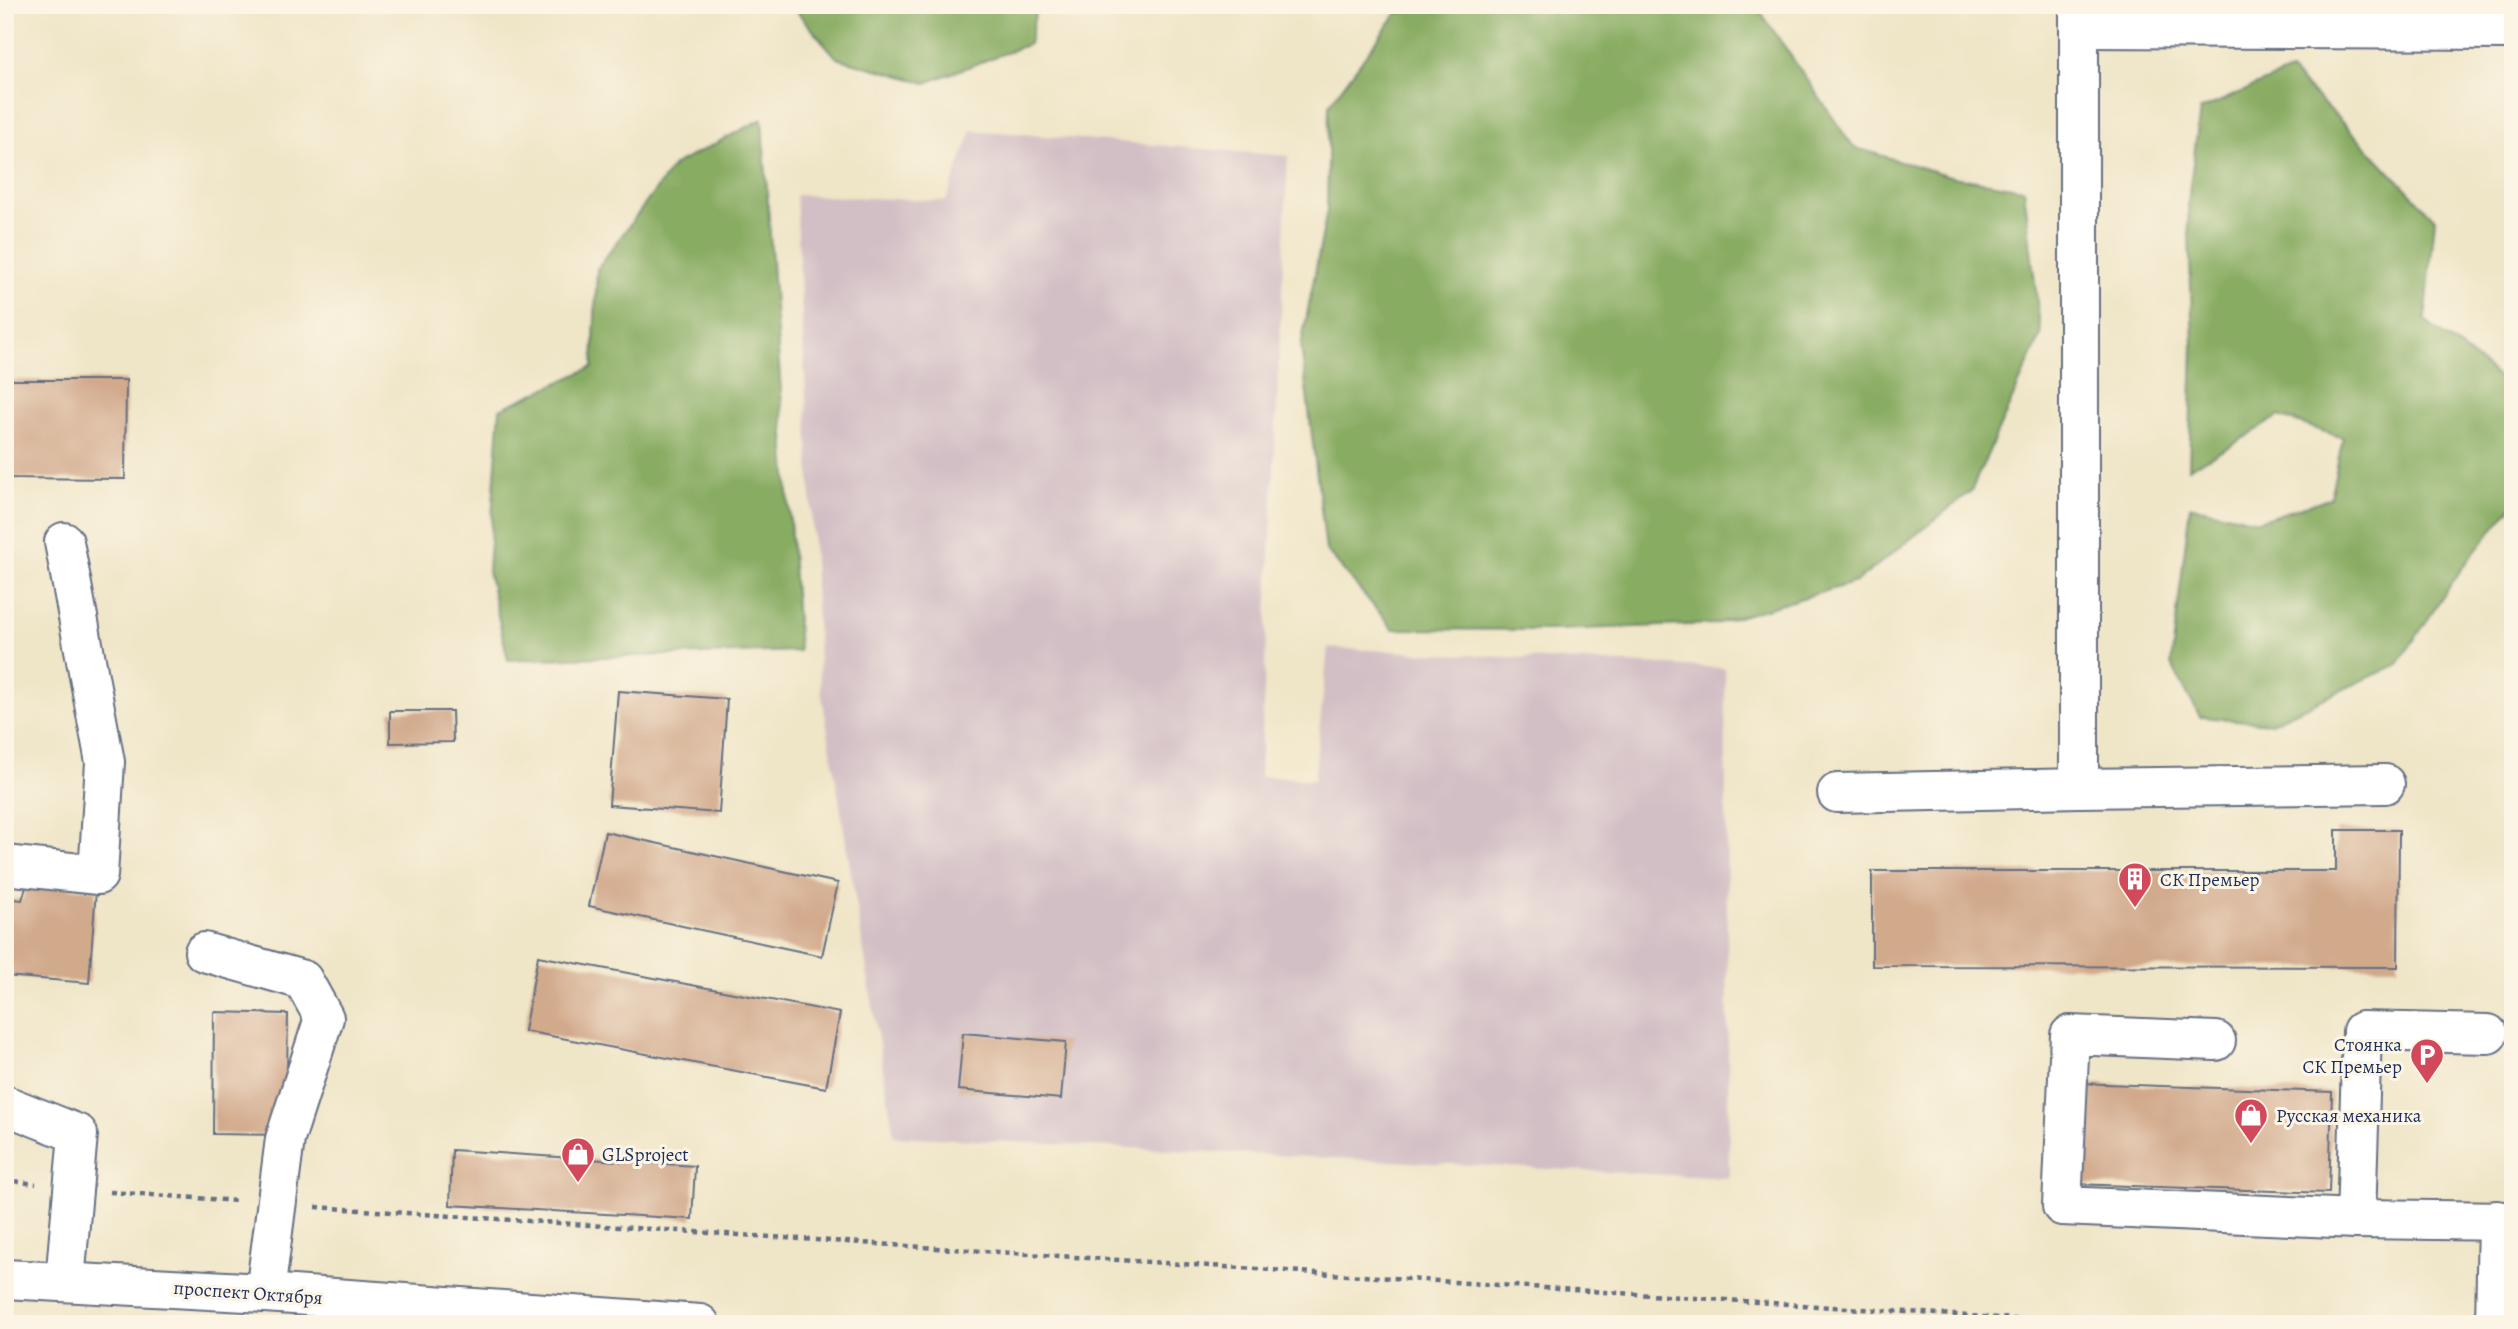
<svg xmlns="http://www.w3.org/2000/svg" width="2518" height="1329" viewBox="0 0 2518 1329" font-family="Alegreya,serif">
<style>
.industrial{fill:#d2bec5}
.forest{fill:#88ac62;stroke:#526e60;stroke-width:2}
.building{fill:#d1a98b}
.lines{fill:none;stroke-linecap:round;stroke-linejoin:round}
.minor-casing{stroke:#656f83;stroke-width:42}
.major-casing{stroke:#656f83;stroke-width:42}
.path{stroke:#656f83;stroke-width:4.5;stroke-dasharray:5 5;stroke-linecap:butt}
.minor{stroke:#fff;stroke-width:38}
.major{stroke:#fff;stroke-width:38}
.labels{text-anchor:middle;stroke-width:6;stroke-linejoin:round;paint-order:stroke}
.poi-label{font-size:19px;fill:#1b2f5e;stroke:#fcf5e5;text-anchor:start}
.street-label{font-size:19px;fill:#1b2f5e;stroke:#fcf5e5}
</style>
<rect width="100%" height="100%" fill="#fcf5e5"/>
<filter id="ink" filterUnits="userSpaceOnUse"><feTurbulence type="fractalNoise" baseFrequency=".0143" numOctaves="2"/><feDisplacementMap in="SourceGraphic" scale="14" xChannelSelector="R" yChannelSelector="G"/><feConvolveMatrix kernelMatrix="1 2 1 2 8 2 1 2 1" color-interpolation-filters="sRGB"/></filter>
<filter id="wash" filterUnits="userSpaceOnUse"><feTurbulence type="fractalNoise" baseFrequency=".00686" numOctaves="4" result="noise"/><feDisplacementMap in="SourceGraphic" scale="28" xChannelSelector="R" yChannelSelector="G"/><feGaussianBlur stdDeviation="1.57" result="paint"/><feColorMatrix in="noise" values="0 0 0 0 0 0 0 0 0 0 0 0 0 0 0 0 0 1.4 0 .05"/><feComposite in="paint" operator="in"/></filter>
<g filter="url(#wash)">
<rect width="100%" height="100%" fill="#efe5c7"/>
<polygon class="industrial" points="972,130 1288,156 1260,776 1314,780 1328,648 1725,668 1729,1178 894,1136 820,683 796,195 946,201"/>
<g class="forest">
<polygon points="800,5 1037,5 1029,44 926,83 837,58 798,13"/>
<polygon points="1431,5 1756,5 1853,147 1953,177 2024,189 2041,335 1971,491 1856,582 1715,624 1554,630 1393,629 1326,550 1301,346 1327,211 1329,105 1397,13"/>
<polygon points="2290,71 2363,143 2435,219 2425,321 2513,388 2513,505 2464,565 2398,664 2271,723 2200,717 2171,664 2190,506 2258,521 2330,498 2343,438 2279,416 2231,446 2189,468 2193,347 2188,202 2200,110"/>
<polygon points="762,119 799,651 508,660 488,571 500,409 593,367 597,269 674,165"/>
</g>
<g id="blocks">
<g class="building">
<polygon points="5,380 126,380 125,479 5,478"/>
<polygon points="618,691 727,699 719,813 609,805"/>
<polygon points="390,711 452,711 453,742 390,743"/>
<polygon points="2336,830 2399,830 2398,967 1872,966 1872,871 2336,871"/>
<polygon points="605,832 838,883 822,956 589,906"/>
<polygon points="27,884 96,890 89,983 5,976 5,898 22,900"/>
<polygon points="538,956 840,1013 826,1088 524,1031"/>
<polygon points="214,1012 288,1014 286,1135 213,1134"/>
<polygon points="963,1033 1066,1042 1061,1099 958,1090"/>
<polygon points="2077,1083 2332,1092 2329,1193 2074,1184"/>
<polygon points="452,1150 695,1166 692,1219 450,1205"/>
</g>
</g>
</g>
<g filter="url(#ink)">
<use href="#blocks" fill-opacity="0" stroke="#656f83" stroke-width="2"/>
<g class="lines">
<g class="minor-casing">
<g id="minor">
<polyline points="2080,28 2513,30"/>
<polyline points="2079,788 2385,784"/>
<polyline points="1837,793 2079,788 2079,5"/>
<polyline points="5,865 98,875 105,762 64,542"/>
<polyline points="204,952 303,980 324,1018 285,1139 265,1293"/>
<polyline points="2216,1041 2070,1035 2062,1206 2356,1219 2513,1221"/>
<polyline points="5,1105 78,1134 65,1281"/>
<polyline points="2356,1219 2362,1031 2488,1034"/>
<polyline points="2495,1324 2497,1220"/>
</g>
</g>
<g class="major-casing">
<polyline id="major" points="5,1279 265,1293 700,1324"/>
</g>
<g class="path">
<polyline points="5,1180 36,1184"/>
<polyline points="110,1192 238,1201"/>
<polyline points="316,1207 2090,1324"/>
</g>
<use href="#minor" class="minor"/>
<use href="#major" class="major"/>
</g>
</g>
<defs>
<g id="building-pin" transform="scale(1.75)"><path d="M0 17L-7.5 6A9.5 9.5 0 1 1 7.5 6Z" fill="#d1495b" stroke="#fcf5e5"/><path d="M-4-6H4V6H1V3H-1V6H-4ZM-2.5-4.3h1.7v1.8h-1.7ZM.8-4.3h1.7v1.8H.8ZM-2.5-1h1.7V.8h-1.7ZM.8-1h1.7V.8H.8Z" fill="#fff"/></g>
<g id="parking-pin" transform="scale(1.75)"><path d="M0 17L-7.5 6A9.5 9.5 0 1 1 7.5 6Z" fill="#d1495b" stroke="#fcf5e5"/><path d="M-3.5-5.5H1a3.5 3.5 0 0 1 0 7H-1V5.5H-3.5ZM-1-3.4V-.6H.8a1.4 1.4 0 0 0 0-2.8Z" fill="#fff"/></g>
<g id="shop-pin" transform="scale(1.75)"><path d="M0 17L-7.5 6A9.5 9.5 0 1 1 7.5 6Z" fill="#d1495b" stroke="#fcf5e5"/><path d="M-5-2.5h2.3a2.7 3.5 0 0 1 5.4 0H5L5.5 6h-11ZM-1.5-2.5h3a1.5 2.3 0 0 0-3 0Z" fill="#fff"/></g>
</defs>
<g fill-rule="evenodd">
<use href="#building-pin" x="2135" y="879"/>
<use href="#parking-pin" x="2427" y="1055"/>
<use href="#shop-pin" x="2251" y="1115"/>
<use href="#shop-pin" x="578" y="1154"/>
</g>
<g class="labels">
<g class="poi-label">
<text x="2160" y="886">СК Премьер</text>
<text x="2402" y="1051" text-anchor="end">Стоянка<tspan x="2402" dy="22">СК Премьер</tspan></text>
<text x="2276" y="1122">Русская механика</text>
<text x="602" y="1161">GLSproject</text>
</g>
<g class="street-label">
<text transform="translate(248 1292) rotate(4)" y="7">проспект Октября</text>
</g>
</g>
<rect width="2518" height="1329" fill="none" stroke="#fcf5e5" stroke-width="28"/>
</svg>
